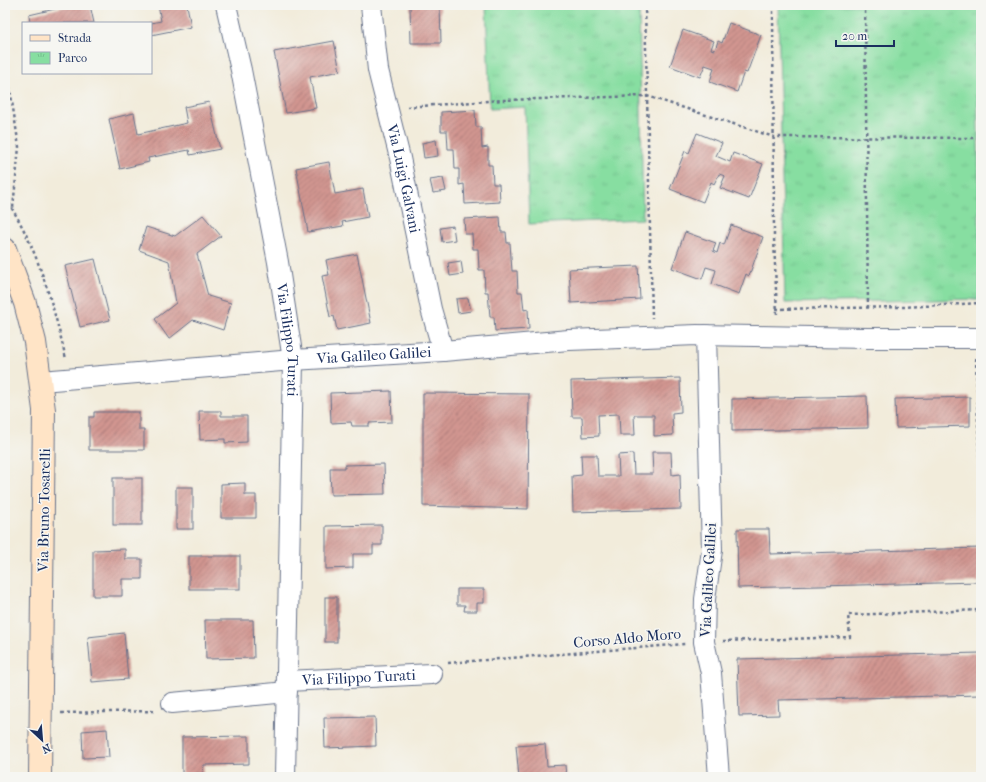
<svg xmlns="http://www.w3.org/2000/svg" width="986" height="782" viewBox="0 0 986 782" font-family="'IM FELL French Canon',serif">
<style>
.park{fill:url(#park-tufts);stroke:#518680}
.building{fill:url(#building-hatch)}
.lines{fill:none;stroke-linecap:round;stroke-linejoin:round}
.street-casing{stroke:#66718a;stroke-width:22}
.secondary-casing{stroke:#66718a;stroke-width:24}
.path{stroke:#66718a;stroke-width:2.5;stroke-dasharray:3 3;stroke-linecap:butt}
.street{stroke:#fff;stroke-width:20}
.secondary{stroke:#ffe4c6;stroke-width:22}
.labels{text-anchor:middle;stroke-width:3;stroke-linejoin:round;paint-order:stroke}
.street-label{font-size:15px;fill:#1b2f5e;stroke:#f6f6f2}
</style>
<defs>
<pattern id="park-tufts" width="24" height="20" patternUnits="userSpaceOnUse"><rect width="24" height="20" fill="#87dea1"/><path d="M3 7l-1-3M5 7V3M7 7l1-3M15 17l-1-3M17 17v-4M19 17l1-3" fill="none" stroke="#74bf8d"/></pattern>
<pattern id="building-hatch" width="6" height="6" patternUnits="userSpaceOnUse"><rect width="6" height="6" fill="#d19590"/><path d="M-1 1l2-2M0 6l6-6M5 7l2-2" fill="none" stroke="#a97a79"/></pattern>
</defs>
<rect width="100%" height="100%" fill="#f6f6f2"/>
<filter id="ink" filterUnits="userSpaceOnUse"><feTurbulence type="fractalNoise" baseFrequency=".025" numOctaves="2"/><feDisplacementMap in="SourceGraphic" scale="8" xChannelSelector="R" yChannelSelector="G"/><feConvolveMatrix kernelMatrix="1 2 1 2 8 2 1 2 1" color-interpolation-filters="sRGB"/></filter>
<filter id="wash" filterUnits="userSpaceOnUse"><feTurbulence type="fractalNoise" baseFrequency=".012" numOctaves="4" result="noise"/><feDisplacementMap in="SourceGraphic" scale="16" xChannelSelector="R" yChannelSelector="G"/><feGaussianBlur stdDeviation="0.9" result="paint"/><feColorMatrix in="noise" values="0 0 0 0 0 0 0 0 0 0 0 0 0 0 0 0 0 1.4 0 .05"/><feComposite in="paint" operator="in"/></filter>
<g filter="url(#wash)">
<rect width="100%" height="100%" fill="#f2ecdb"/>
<g class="park">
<polygon points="486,5 639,5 643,219 529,224 525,107 490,109"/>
<polygon points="778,5 981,5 981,44 977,45 980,299 785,303"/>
</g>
<g id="blocks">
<g class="building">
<polygon points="72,5 90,5 94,23 30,23 29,15"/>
<polygon points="158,5 187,5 191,27 151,35 151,23 161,21"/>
<polygon points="410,5 440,5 441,43 411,43"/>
<polygon points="729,23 761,35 747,73 744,72 737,92 710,82 714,68 705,65 700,77 670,66 683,30 714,41 711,49 715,50 718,41 722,43"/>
<polygon points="334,41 340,71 310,77 316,108 286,113 274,52"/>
<polygon points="209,102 220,149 190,155 189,150 148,158 149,162 120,169 109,119 134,113 138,134 187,123 184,107"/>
<polygon points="475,110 476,127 481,127 482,148 488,147 488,165 492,165 493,184 499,184 500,202 465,204 464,184 459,185 459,169 455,169 454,149 448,149 447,131 441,131 441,112"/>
<polygon points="697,133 722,143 716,156 730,162 733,153 763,164 749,199 720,188 725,176 719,174 714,184 711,182 703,202 670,189 685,151 689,153"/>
<polygon points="436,140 438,156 424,158 422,143"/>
<polygon points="329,162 335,194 363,189 368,217 342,222 343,226 308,232 296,168"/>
<polygon points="443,178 446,191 433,193 430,180"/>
<polygon points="203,215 221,236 197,254 208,296 231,303 223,330 193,320 169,339 155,319 176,303 169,261 139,250 146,227 175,236"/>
<polygon points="500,217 501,232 506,232 507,243 510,243 512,271 517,271 518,292 522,292 524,310 528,309 529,329 495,331 494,317 490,317 488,292 485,292 484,270 479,270 478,249 473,249 472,234 465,234 464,219"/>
<polygon points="731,225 763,237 749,276 746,274 739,294 712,284 716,270 706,267 702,279 672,268 685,232 716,243 713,251 717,253 720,243 724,245"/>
<polygon points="453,226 455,240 442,242 440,228"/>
<polygon points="357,254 371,323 337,330 334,316 330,317 322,276 329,275 326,260"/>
<polygon points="95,259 110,320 80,327 65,266"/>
<polygon points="461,261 463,274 450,276 448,263"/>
<polygon points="638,266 640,299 571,303 569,269"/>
<polygon points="468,298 471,311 458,313 456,299"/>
<polygon points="680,378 681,412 672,413 673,435 654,436 654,415 634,415 635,435 620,435 619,414 598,415 599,436 583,437 582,417 572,417 571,381"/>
<polygon points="391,391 392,422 369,423 369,426 352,426 351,422 331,423 330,393"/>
<polygon points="423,393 529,394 528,509 423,506"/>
<polygon points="867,396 868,428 732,431 732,399"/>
<polygon points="970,397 970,426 896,428 895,399"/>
<polygon points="199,411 221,411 221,416 247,416 247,442 225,443 225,439 200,440"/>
<polygon points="94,412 139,412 139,430 144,430 144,450 89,450 89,417 94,417"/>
<polygon points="652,452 671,452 672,475 680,474 681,509 573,512 572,476 582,475 581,455 597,455 598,476 619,476 618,455 633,454 634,474 653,474"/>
<polygon points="384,464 385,494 331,495 330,468 345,468 345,465"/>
<rect x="113" y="478" width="29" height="47"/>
<polygon points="245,483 245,495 256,495 256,518 221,518 221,484"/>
<rect x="176" y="487" width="17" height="42"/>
<polygon points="382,525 382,545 373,545 373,554 353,554 353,568 326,569 326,526"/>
<polygon points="737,529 769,529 770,554 980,548 979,582 738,588"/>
<polygon points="125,549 125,559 142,559 142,579 122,579 122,596 93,596 93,550"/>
<rect x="189" y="556" width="51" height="33"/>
<polygon points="457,589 484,589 484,603 477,603 477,611 464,611 465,605 457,605"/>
<rect x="325" y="597" width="12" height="45"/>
<polygon points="205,620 253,620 254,658 206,659"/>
<polygon points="124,633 128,679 92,682 88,637"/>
<polygon points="981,653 981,695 778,700 779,715 739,716 737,659"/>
<polygon points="375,717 376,746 325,748 324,718"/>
<polygon points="107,729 109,757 83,758 82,731"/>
<polygon points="249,736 249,764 204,765 203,773 182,774 182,737"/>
<polygon points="545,744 547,766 565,765 566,777 519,777 516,746"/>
</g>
</g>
</g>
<g filter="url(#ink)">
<use href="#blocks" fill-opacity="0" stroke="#66718a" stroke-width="1"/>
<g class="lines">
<g class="street-casing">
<g id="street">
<path id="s1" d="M226,5L241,70L278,262L293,360L285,777"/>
<path id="s2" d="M371,5L378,70L400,158L431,309L443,351"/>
<polyline points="706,335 712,550 705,599 704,642 711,673 719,777"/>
<path id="s3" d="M41,381L293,360L443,351L569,340L697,335L867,338H976"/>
<path id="s4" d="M287,681L432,674"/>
<polyline points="172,703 287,692"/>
</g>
</g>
<g class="secondary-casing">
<polyline id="secondary" points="5,249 25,303 35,342 44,410 40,777"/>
</g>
<g class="path">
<polyline points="645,5 652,318"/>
<polyline points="773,5 774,238 777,316"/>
<polyline points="865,5 868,308"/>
<polyline points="5,56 19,147 13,208"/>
<polyline points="407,107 502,100 647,96 774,137 981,138"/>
<path d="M5,198C36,242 54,307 66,359"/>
<polyline points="776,309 903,307 981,303"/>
<polyline points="976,358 981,513"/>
<polyline points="723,641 850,637 848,615 981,610"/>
<polyline points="448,663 685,644"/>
<polyline points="61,713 156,711"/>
</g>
<use href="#street" class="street"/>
<use href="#secondary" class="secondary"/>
</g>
</g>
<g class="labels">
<g class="street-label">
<text dy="5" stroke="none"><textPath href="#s2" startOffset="177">Via Luigi Galvani</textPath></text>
<text dy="5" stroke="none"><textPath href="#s1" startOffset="341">Via Filippo Turati</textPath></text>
<text dy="5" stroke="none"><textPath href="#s3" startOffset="334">Via Galileo Galilei</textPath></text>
<text transform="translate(44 510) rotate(-89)" y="5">Via Bruno Tosarelli</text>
<text transform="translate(708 580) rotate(-87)" y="5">Via Galileo Galilei</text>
<text transform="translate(627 638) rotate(-5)" y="5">Corso Aldo Moro</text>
<text dy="5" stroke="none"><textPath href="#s4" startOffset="72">Via Filippo Turati</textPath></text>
</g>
</g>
<rect width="986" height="782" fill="none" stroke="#f6f6f2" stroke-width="20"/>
<rect x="22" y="22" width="130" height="52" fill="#f6f6f2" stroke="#9ea6b7"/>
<rect x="30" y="35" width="20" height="6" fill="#ffe4c6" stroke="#9ea6b7"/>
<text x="58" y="42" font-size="12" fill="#1b2f5e">Strada</text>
<rect x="30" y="52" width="20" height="12" fill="url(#park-tufts)" stroke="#9ea6b7"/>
<text x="58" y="62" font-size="12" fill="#1b2f5e">Parco</text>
<g transform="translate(42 740) rotate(154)" stroke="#f6f6f2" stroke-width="3" paint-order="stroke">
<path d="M0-3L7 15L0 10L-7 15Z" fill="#1b2f5e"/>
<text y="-6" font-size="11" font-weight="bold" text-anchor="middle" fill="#1b2f5e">N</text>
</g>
<path d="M836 40v6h58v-6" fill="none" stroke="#1b2f5e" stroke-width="2"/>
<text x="842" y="40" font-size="12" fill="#1b2f5e" stroke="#f6f6f2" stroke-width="3" paint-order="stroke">20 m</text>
</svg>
